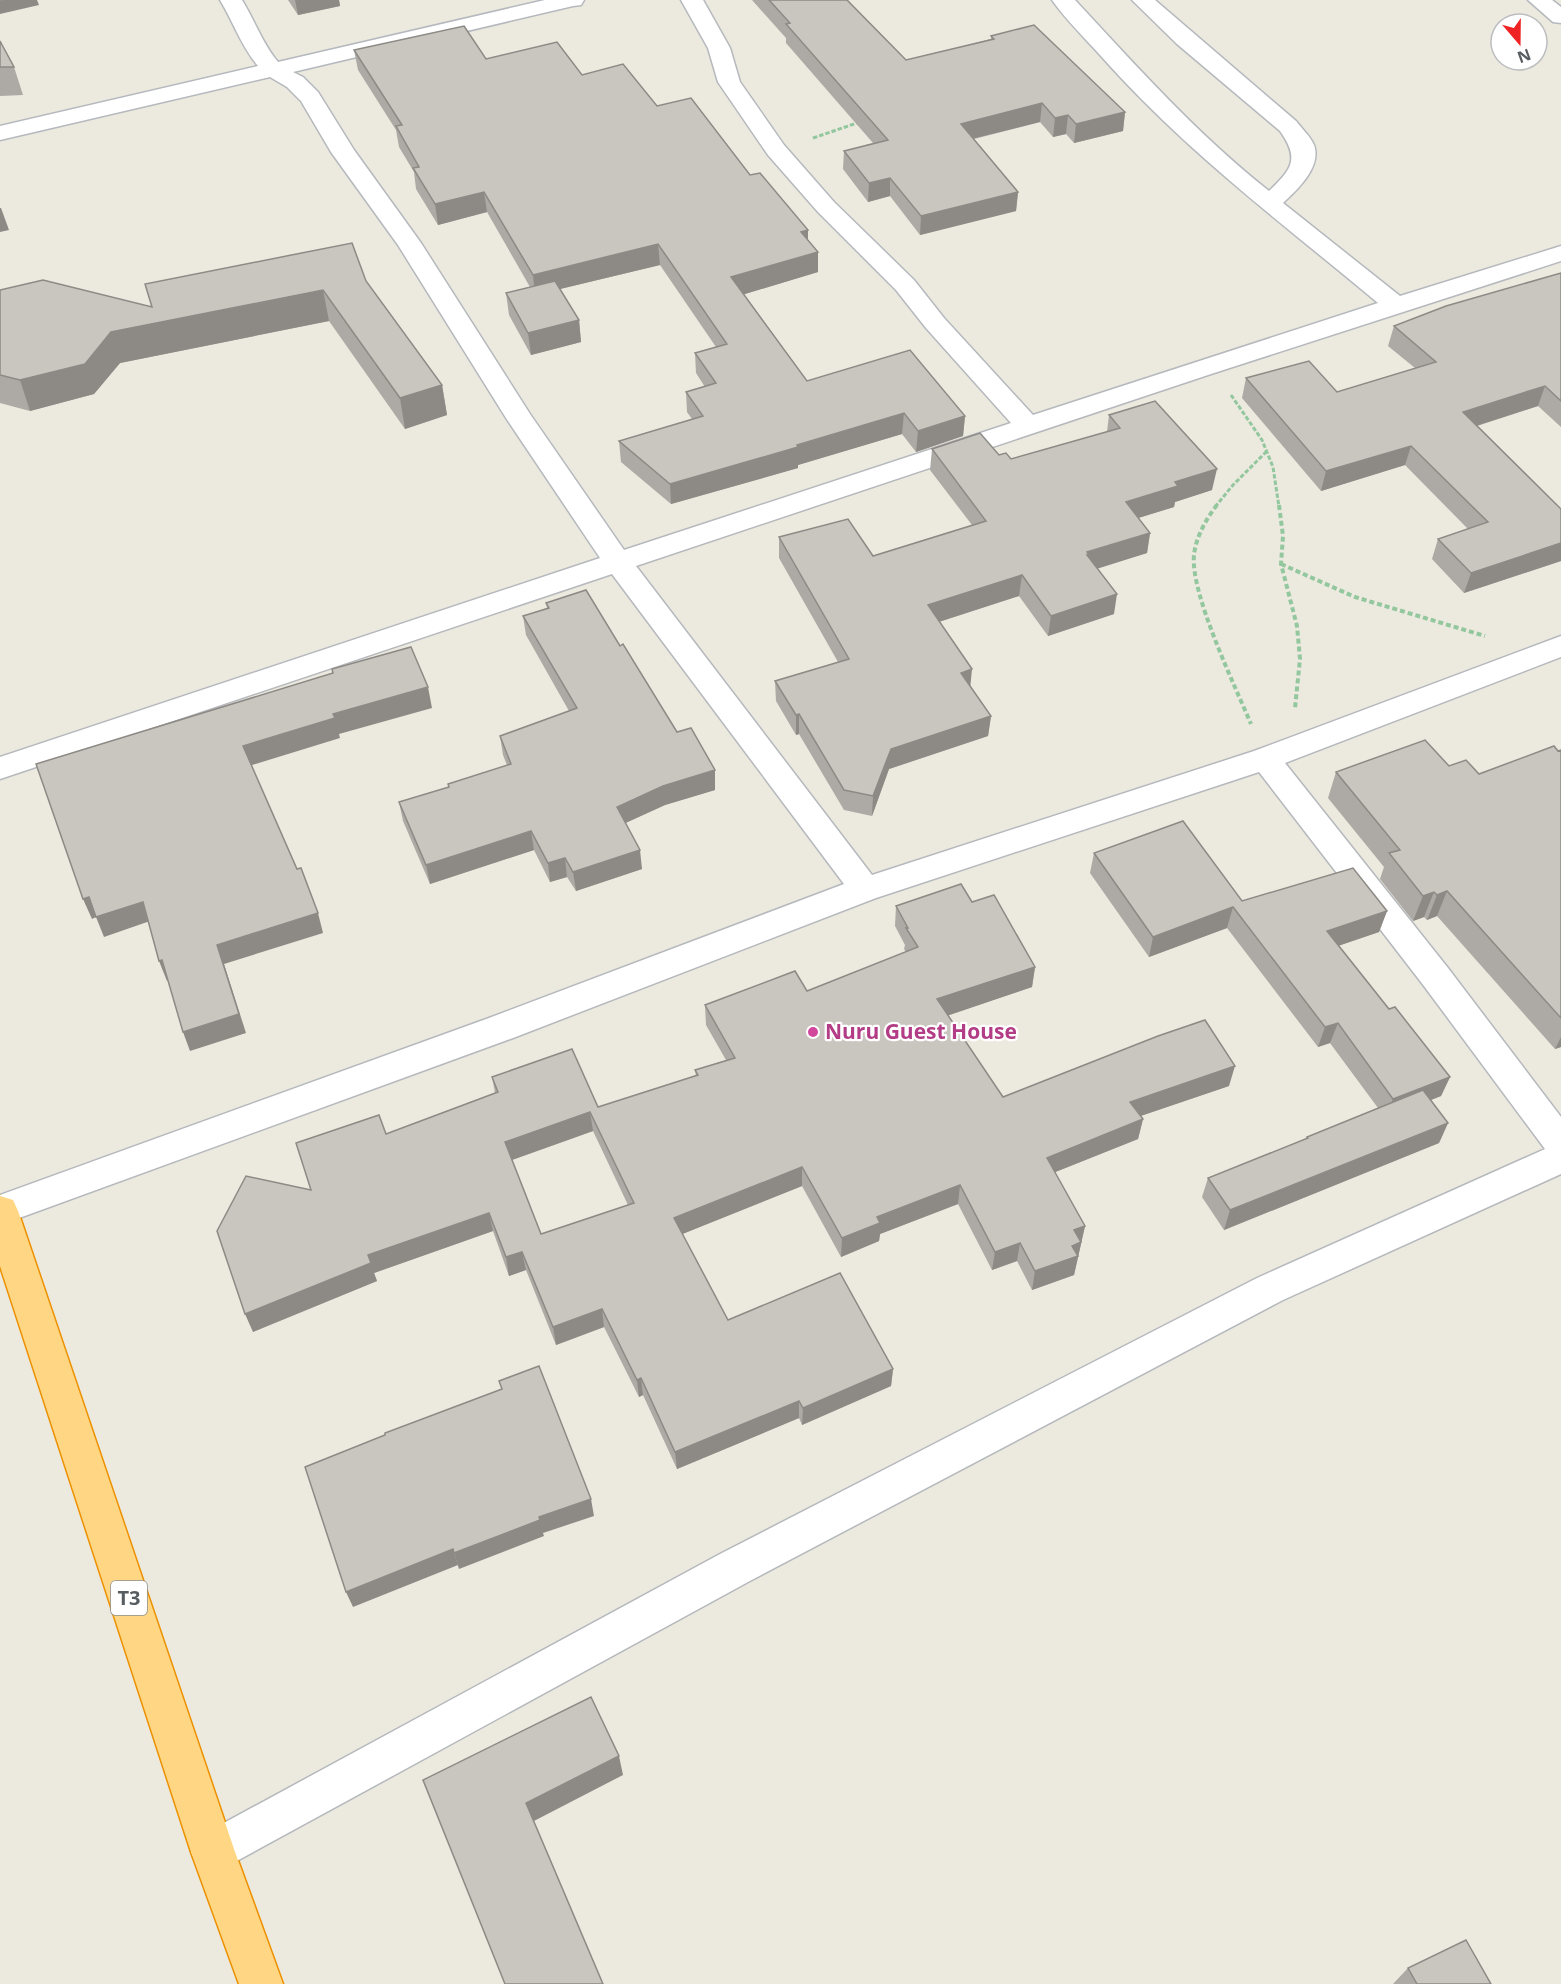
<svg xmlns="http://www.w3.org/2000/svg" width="1561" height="1984" viewBox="0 0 1561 1984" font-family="'Open Sans',sans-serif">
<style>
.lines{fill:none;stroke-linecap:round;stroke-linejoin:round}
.minor-casing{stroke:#b5b9bd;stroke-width:3}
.highway-casing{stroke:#ec9100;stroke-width:3}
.path-far1{stroke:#93c79e;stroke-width:3;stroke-dasharray:4.5 2;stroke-linecap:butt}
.path{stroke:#93c79e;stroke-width:4;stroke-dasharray:5 3;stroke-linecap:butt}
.minor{fill:#fff;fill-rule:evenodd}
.highway{fill:#ffd784;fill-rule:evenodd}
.wall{fill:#ada9a4;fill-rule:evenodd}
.shaded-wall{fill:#8d8a86}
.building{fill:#c9c5bf;stroke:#8d8a86;stroke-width:1.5;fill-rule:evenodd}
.hotel-dot{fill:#d1479c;stroke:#fff;stroke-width:2}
.labels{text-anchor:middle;stroke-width:4.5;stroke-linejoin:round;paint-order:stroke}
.shield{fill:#fff;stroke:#8a8e90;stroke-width:1.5}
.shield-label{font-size:20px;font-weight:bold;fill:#585d61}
.hotel-label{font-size:21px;font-weight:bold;fill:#b23c85;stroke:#fff;text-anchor:start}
</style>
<rect width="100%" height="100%" fill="#ece9df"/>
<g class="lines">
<g class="minor-casing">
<g id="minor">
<path d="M220,0H242C255,21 262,43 278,62L545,0H584L581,5L573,6L293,72L303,77L318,92L354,150L421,243L530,414L624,550L1011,423L926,328L896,290L818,212L768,155L718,82L708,48L681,0H703L730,48L740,82L784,145L834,202L914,280L944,318L1033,415L1378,303C1281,222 1185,151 1100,55C1084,37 1066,20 1052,0H1075C1137,67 1197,134 1269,191C1292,169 1300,159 1280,131L1177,44L1132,0H1155L1296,121C1302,129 1310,136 1314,145C1322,167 1297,190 1283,203L1400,296L1561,246V261L1208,375L636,566L872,875L1254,751L1561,636V657L1285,763L1448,968L1561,1117V1174L1283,1300L748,1582L213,1874L198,1867L191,1852L198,1837L720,1554L1257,1278L1545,1149L1424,986L1259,772L876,898L513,1038L0,1225V1195L489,1018L844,884L612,574L0,779V757L600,558L506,418L398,245L331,152L301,101L287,87L270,77L0,140V126L258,66C241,46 234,23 220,0Z"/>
<polygon points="1528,0 1552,0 1561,7 1561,23 1553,22"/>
</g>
</g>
<g class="highway-casing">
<polygon id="highway" points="0,1196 13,1200 18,1211 235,1852 283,1984 239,1984 191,1852 0,1266"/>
</g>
<g class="path-far1">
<polyline points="813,138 860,122"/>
<polyline points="1231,395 1262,440 1273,467 1279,507"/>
<polyline points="1215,507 1233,485 1267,451"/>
</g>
<g class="path">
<path d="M1217,505C1206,519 1196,537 1194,555C1190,593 1235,686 1251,724"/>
<polyline points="1279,505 1283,536 1281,564 1297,626 1300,659 1295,708"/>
<polyline points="1281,564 1355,597 1485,636"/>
</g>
<use href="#minor" class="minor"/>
<use href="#highway" class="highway"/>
</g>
<g class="wall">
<polygon points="288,0 339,0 340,6 298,15"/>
<polygon points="752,0 847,0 906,60 991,39 991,36 1125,112 1123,131 1074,143 1066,134 1053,137 1040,122 974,139 1018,192 1016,211 920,235 890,196 868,202 843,169 844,151 873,143 786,43 786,38"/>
<polygon points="0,41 14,67 23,95 0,96"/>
<polygon points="354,50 486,59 582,75 657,106 750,175 808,230 808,240 818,252 818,272 744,294 807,381 965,416 963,436 916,452 902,434 798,465 798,468 671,504 621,462 619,441 692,419 687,412 686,392 705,387 696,373 695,353 716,347 660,265 560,289 579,320 581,342 531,355 509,315 506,293 530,287 487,212 438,225 416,189 414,172 399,147 396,130 358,70"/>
<polygon points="1561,273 1561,427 1538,406 1477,426 1561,509 1561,561 1464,593 1432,559 1438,539 1468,529 1405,465 1321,491 1242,398 1246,378 1337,392 1415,368 1388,346 1394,326"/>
<polygon points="366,281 442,385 447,415 405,429 329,321 120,363 94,394 30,411 0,403 0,290 152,307"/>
<polygon points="1109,415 1212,490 1175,502 1174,507 1138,518 1150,533 1147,553 1097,568 1114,614 1048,636 1019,596 939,622 971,687 991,716 988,736 889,769 872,816 844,810 799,734 796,735 776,701 775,681 838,662 779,558 779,537 873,556 972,525 930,470 932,449 999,455 1011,459 1107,432"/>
<polygon points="546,603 620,646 677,732 715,770 715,790 665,805 625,823 642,869 576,891 567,877 550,882 534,850 430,884 403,821 399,802 448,788 448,784 507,765 503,755 500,736 569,711 526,635 523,616 547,608"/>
<polygon points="1561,750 1561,1047 1555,1049 1437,916 1427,920 1424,917 1413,921 1380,879 1384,867 1328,798 1336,772 1449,766 1479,774"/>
<polygon points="1094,853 1242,901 1387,911 1379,932 1338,946 1389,1009 1450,1077 1441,1096 1431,1100 1448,1123 1439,1143 1224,1230 1202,1197 1208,1178 1306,1139 1307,1137 1378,1108 1330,1043 1318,1047 1227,928 1149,957 1090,873"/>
<path d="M972,902L1035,967L1032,987L948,1015L1003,1097L1229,1086L1140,1116L1143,1119L1138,1139L1055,1172L1085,1226L1074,1275L1032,1290L1017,1261L992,1270L958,1204L880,1234L879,1241L841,1257L802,1186L682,1234L728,1320L893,1369L891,1386L802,1425L799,1418L677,1469L643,1395L639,1397L604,1327L556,1345L526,1270L509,1276L493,1231L374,1273L377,1281L253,1332L311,1190L386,1134L495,1093L492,1077L598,1107L696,1076L695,1070L726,1060L706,1025L705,1005L807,991L906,952L904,949L905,945L895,926L896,906ZM593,1131L628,1205L541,1234L512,1160Z"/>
<polygon points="1408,1968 1491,1984 1393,1984"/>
</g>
<g class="shaded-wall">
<polygon points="10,0 37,0 39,5 0,14 0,2"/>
<polygon points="295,0 339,0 340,6 298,15"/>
<polygon points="1042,103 1040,122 959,142 961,124"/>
<polygon points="1125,112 1123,131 1074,143 1076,124"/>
<polygon points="1068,115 1066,134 1053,137 1055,118"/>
<polygon points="890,178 890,196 868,202 869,183"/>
<polygon points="484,192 487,212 438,225 435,204"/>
<polygon points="1018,192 1016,211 920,235 921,216"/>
<polygon points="0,208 1,208 9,230 0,232"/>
<polygon points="808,230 808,250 801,232"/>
<polygon points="658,244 660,265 535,295 533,275"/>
<polygon points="818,252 818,272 732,298 731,277"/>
<polygon points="323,290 329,321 120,363 94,394 30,411 20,380 111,332"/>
<polygon points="579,320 581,342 531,355 528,333"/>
<polygon points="442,385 447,415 405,429 400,398"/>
<polygon points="1545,386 1538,406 1457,432 1463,412"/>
<polygon points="904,413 902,434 798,465 798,468 671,504 670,484"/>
<polygon points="965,416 963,436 916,452 918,431"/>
<polygon points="1411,446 1405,465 1321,491 1326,471"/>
<polygon points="1217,469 1212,490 1175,502 1174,507 1122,523 1126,502 1175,482"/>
<polygon points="1150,533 1147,553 1087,572 1087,552"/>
<polygon points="1561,543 1561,561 1464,593 1471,573"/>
<polygon points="1022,575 1019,596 926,626 928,605"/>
<polygon points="1117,594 1114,614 1048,636 1051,616"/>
<polygon points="972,669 970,690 961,673"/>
<polygon points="428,687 432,708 339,734 340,738 249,766 243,746 333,714"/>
<polygon points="799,714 799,734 796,735 796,715"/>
<polygon points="991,716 988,736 889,769 872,816 873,796 891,749"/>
<polygon points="715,770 715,790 665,805 619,826 617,807 663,786"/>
<polygon points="531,831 534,850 430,884 426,865"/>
<polygon points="640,850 642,869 576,891 573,872"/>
<polygon points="565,858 567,877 550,882 548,863"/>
<polygon points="1447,891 1437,916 1427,920 1437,895"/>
<polygon points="1434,892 1424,917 1413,921 1423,896"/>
<polygon points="89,897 143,902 150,921 104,937 96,917 92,919 83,899"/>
<polygon points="1233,907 1227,928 1149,957 1153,937"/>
<polygon points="1387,911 1379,932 1320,952 1327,931"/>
<polygon points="318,913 323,933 224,964 246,1033 190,1051 183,1032 217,945"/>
<polygon points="162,960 170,980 167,981 159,961"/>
<polygon points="1035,967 1032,987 935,1020 937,999"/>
<polygon points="1338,1023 1330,1043 1318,1047 1325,1027"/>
<polygon points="1561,1037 1561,1047 1555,1049"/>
<polygon points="1235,1066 1229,1086 1126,1121 1130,1102"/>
<polygon points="1450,1077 1441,1096 1385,1118 1393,1099"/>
<polygon points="590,1112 593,1131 509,1161 505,1142"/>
<polygon points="1143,1119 1138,1139 1043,1177 1047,1158"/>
<polygon points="1448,1123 1439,1143 1224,1230 1230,1210"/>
<polygon points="802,1167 802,1186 675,1237 674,1218"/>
<polygon points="960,1185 958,1204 880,1234 879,1241 841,1257 842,1238 877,1217"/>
<polygon points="489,1213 493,1231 374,1273 377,1281 253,1332 245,1314 368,1255"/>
<polygon points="1085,1226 1074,1275 1032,1290 1035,1271 1074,1230"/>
<polygon points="1020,1243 1017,1261 992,1270 995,1252"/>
<polygon points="522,1252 526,1270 509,1276 506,1257"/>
<polygon points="602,1309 604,1327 556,1345 553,1327"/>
<polygon points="893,1369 891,1386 802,1425 803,1408"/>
<polygon points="641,1378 643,1395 639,1397 637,1380"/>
<polygon points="799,1401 799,1418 677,1469 675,1452"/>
<polygon points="591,1499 594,1516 543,1533 544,1536 459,1569 454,1553 539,1517"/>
<polygon points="453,1549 458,1565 353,1607 346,1592"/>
<polygon points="619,1756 623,1775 532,1822 526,1803"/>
</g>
<g class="building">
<polygon points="0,0 10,0 0,2"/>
<polygon points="769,0 847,0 906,60 994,39 991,36 1034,25 1125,112 1076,124 1068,115 1055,118 1042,103 961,124 1018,192 921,216 890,178 869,183 844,151 888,140 786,24 790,23"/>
<polygon points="464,26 486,59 557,42 582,75 623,64 657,106 691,98 750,175 760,173 808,230 801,232 818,252 731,277 807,381 910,350 965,416 918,431 904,413 797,445 798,447 670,484 619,441 703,416 686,392 716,383 695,353 727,344 658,244 533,275 484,192 435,204 413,168 419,167 396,126 402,125 354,50"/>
<polygon points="0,41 14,67 0,67"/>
<polygon points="352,243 366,281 442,385 400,398 323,290 111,332 85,364 20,380 0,375 0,290 43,280 152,307 145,284"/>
<polygon points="1561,273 1561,401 1545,386 1463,412 1561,509 1561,543 1471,573 1438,539 1488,522 1411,446 1326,471 1246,378 1309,361 1337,392 1436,362 1394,326 1446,306"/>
<polygon points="555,281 579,320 528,333 506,293"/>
<polygon points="1155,401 1217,469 1175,482 1178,486 1126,502 1150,533 1087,552 1089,555 1087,555 1117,594 1051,616 1022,575 928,605 972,669 961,673 991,716 891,749 873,796 844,790 799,714 796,715 775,681 849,659 779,537 848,519 873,556 986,521 932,449 980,433 999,455 1006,453 1011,459 1120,428 1109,415"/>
<polygon points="586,590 620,646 623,644 677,732 691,728 715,770 663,786 617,807 640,850 573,872 565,858 548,863 531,831 426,865 399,802 449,787 448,784 511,764 500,736 577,708 523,616 549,608 546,603"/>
<polygon points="411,647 428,687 333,714 335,718 243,746 297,869 301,868 318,913 217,945 239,1014 183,1032 162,960 159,961 143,902 96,917 89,897 83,899 36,764 333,673 332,669"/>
<polygon points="1425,740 1449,766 1466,760 1479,774 1554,746 1558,751 1561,750 1561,1018 1447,891 1437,895 1434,892 1423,896 1389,853 1400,850 1336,772"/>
<polygon points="1183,821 1242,901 1353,868 1387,911 1327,931 1389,1009 1395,1007 1450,1077 1393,1099 1338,1023 1325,1027 1233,907 1153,937 1094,853"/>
<path d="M961,884L972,902L994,895L1035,967L937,999L1003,1097L1158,1036L1205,1020L1235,1066L1130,1102L1143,1119L1047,1158L1085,1226L1074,1230L1081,1242L1072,1246L1078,1256L1035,1271L1020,1243L995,1252L960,1185L877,1217L880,1223L842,1238L802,1167L674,1218L728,1320L840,1273L893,1369L803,1408L799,1401L675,1452L641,1378L637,1380L602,1309L553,1327L522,1252L506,1257L489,1213L368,1255L371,1263L245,1314L217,1231L246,1176L311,1190L296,1143L379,1115L386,1134L498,1092L492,1077L572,1049L598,1107L698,1075L695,1070L735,1058L705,1005L795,971L807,991L918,947L906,928H908L896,906ZM590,1112L634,1203L541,1234L505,1142Z"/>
<polygon points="1423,1090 1448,1123 1230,1210 1208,1178 1308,1138 1307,1137"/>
<polygon points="539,1366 591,1499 539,1517 540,1520 454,1553 453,1549 346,1592 305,1467 385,1435 385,1433 502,1389 499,1381"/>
<polygon points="591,1697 619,1756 526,1803 603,1984 505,1984 423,1780"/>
<polygon points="1466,1940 1491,1984 1417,1984 1408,1968"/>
</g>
<circle class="hotel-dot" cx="813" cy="1032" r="6"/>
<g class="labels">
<rect class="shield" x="111" y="1581" width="36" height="34" rx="4.5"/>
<g class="shield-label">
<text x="129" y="1605">T3</text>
</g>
<g class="hotel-label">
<text x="825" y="1039">Nuru Guest House</text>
</g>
</g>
<g transform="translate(1519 42) rotate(160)"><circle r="28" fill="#ffffff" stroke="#bcbec0" stroke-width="1.5"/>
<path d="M0-4.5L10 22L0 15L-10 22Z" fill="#ef2323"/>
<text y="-9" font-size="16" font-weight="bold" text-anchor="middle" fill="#585d61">N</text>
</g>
</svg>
